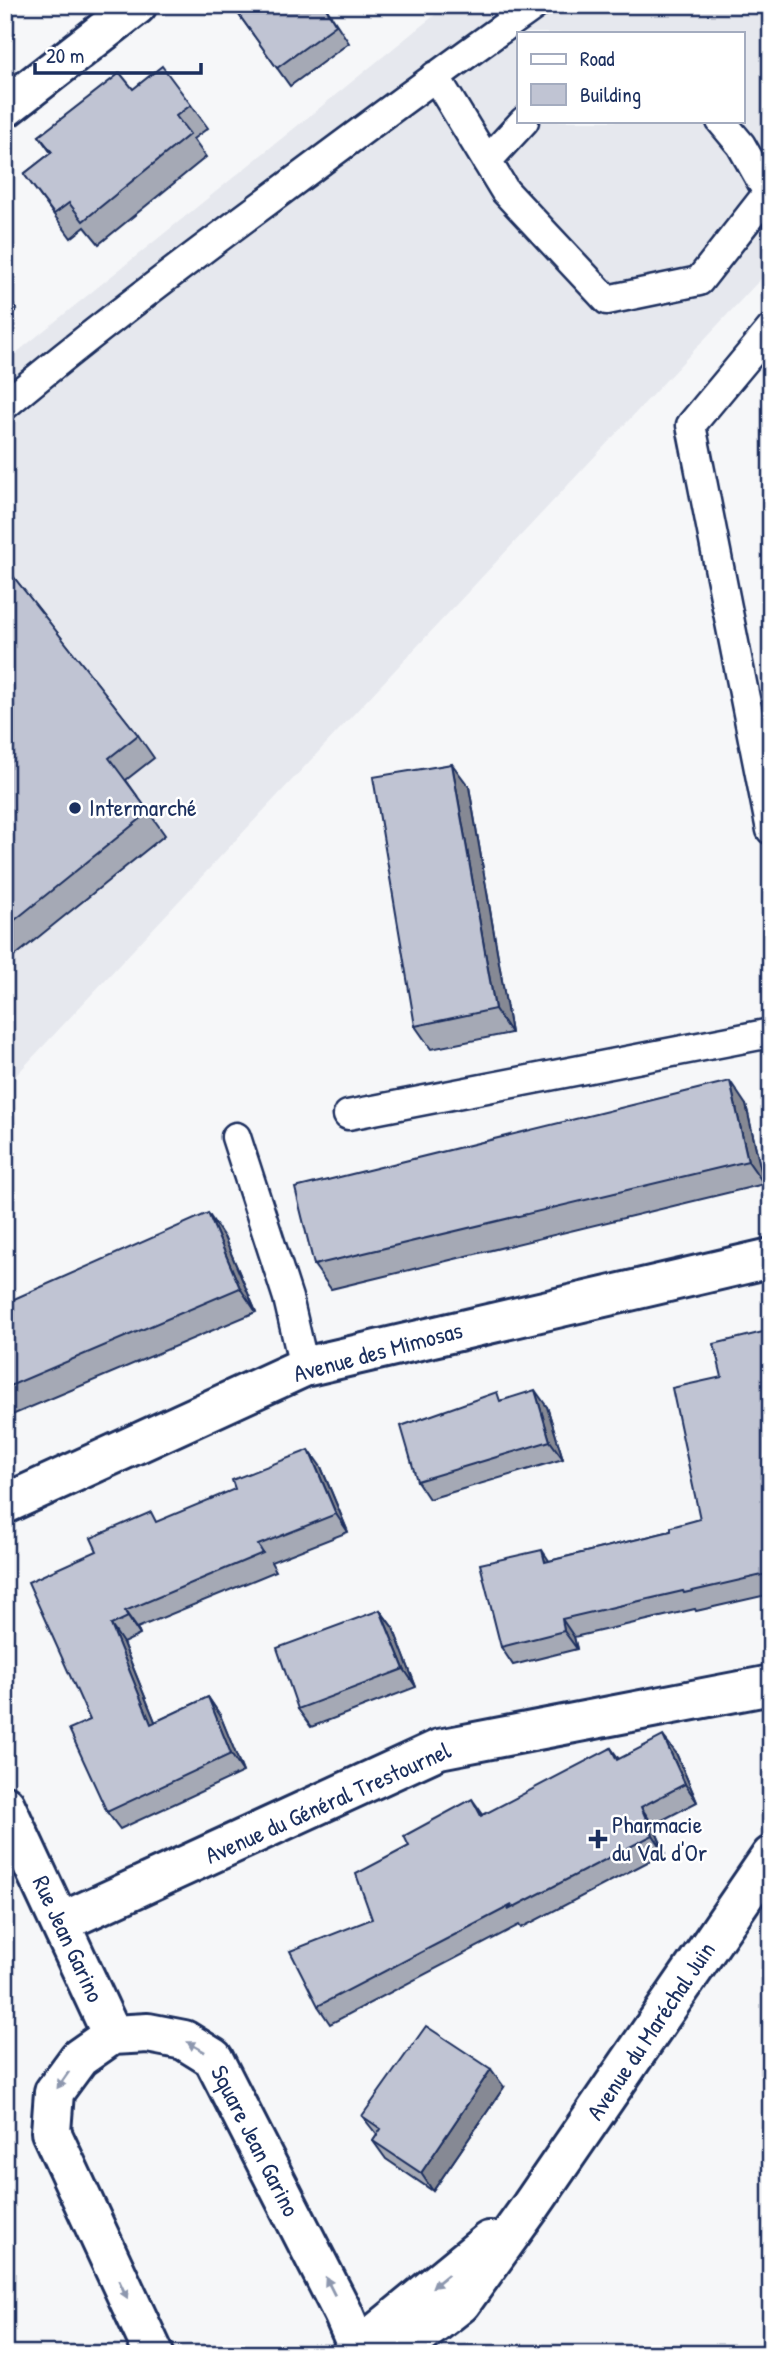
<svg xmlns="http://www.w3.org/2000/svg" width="776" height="2359" font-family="'Patrick Hand',sans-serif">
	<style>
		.built { fill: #e6e8ee; fill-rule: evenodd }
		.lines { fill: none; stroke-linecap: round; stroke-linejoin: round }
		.lane-casing { stroke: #1b2f5e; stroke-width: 33 }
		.street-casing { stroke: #1b2f5e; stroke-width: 44 }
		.secondary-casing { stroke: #1b2f5e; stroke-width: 44 }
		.lane { stroke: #fff; stroke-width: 28 }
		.street { stroke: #fff; stroke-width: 38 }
		.secondary { stroke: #fff; stroke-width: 38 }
		.wall { fill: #a5a9b5; stroke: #1b2f5e; stroke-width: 2 }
		.shaded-wall { fill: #868994; stroke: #1b2f5e; stroke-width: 2 }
		.building { fill: #c0c4d3; stroke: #1b2f5e; stroke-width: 2 }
		.oneway { fill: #8d97ae }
		.poi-dot { fill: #1b2f5e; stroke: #fff; stroke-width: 2.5 }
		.labels { text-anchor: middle; stroke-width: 5; stroke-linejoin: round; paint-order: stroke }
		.poi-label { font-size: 24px; fill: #1b2f5e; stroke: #fff; text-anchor: start }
		.street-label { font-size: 24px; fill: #1b2f5e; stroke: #fff }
	</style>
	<rect width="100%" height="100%" fill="#f6f7f9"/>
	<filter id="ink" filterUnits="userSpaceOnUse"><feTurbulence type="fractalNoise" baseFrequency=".0143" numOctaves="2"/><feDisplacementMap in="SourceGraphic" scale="14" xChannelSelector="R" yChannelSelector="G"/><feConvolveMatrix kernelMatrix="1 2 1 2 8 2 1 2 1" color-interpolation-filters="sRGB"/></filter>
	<g filter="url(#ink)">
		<path class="built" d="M447,5H771V268L5,1087V362ZM519,33H743V121H519Z"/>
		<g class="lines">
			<defs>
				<g id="lane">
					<path d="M435,76L505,191L607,300L699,281L768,193L741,145L721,121"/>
					<path d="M487,161L524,121"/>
					<path d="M771,329L691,425L771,830"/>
					<path d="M5,405C91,333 180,266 269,200C357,134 445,69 535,5"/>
					<path d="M348,1115L771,1033"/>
					<path d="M236,1137L288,1298L304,1367"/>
				</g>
				<g id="street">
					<path d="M5,108L137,5"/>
					<path d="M5,1504L304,1367L771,1258"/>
					<path d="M5,1805L112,2035"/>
					<path d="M62,1922L439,1749L771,1685"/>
					<path d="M154,2354L51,2132L54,2092L79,2058L112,2035L148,2033L184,2040L213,2058L343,2313L358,2348L357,2354"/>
				</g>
				<g id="secondary">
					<path d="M351,2354L489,2241"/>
					<path d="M396,2354L461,2303L531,2206L771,1856"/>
				</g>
			</defs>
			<use href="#lane" class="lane-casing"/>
			<use href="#street" class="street-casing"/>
			<use href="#secondary" class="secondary-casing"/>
			<use href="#lane" class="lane"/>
			<use href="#street" class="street"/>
			<use href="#secondary" class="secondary"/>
		</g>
		<g class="wall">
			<path d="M232,5H324L349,43L290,86Z"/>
			<path d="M5,6L13,17L5,23Z"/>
			<path d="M133,89L191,105L208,128L193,139L206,157L99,244L85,227L71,238L24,174L51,153L39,136Z"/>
			<path d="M5,293L17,310L5,319Z"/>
			<path d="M5,566L138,735L154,758L126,780L165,835L5,964Z"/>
			<path d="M469,787L511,1033L431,1049L415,1026Z"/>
			<path d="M746,1105L764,1184L331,1289L314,1265Z"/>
			<path d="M224,1237L256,1312L5,1418V1303Z"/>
			<path d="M771,1330V1594L696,1611L695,1609L574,1637L577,1649L513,1665L501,1647L549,1561L671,1531L700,1519L722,1377Z"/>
			<path d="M502,1400L547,1407L563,1459L429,1499L417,1481Z"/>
			<path d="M321,1467L348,1532L271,1562L276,1571L137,1628L140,1635L123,1643L155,1722L208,1697L220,1715L243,1772L120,1829L107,1812L90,1720L97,1551Z"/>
			<path d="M380,1610L393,1628L416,1687L311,1727L298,1709Z"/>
			<path d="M611,1748L619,1759L676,1753L697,1802L653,1825L665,1853L521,1928L519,1925L330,2024L318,2006L372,1919Z"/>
			<path d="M504,2087L433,2191L386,2159L373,2141L377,2135L362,2116Z"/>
		</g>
		<g class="shaded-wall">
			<path d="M452,764L469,787L511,1033L495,1009Z"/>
			<path d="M730,1081L746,1105L764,1184L748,1161Z"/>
			<path d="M208,1213L224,1237L256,1312L240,1288Z"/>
			<path d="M535,1390L547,1407L563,1459L550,1441Z"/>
			<path d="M764,1418L771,1428V1452Z"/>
			<path d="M309,1450L321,1467L348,1532L336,1514Z"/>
			<path d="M542,1550L554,1568L545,1562Z"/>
			<path d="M380,1610L393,1628L416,1687L404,1669Z"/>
			<path d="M125,1611L137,1628L140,1635L128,1617Z"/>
			<path d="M562,1619L574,1637L577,1649L564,1631Z"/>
			<path d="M111,1625L123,1643L163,1741L151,1724Z"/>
			<path d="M208,1697L220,1715L243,1772L231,1754Z"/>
			<path d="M663,1736L676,1753L697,1802L685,1784Z"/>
			<path d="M472,1799L484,1816H481Z"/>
			<path d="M641,1807L653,1825L665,1853L653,1835Z"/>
			<path d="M491,2069L504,2087L433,2191L421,2173Z"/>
		</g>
		<g class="building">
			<path d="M232,5H324L336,25L277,68Z"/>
			<path d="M162,66L191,105L176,116L190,134L83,221L69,203L54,214L24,174L52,152L39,136L120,73L133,89Z"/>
			<path d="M5,566L138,735L109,758L149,812L5,928Z"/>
			<path d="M452,764L495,1009L415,1026L373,777Z"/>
			<path d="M730,1081L748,1161L314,1265L295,1188Z"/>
			<path d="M208,1213L240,1288L5,1388V1303Z"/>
			<path d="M771,1330V1416L764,1418L771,1452V1573L684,1593L683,1591L562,1619L564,1631L501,1647L480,1564L542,1550L545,1562L671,1531V1527L700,1519L672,1388L722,1377L714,1344Z"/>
			<path d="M535,1390L550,1441L417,1481L401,1426L497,1392L500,1401Z"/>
			<path d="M309,1450L336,1514L258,1545L263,1553L125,1611L128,1617L111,1625L151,1724L208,1697L231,1754L107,1812L69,1729L90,1720L28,1582L97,1551L91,1538L151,1512L156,1522L235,1489L232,1480Z"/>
			<path d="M380,1610L404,1669L298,1709L277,1648Z"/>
			<path d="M663,1736L685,1784L641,1807L653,1835L508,1910L512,1905L318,2006L290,1951L372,1919L356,1874L409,1846L404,1836L472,1799L481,1816L611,1748L617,1760Z"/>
			<path d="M426,2026L491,2069L421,2173L373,2141L381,2129L362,2116Z"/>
		</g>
		<defs><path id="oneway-solid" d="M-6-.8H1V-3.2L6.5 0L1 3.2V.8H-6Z" transform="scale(1.75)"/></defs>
		<g class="oneway">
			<use href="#oneway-solid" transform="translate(196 2047) rotate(-150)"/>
			<use href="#oneway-solid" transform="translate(63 2080) rotate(125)"/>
			<use href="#oneway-solid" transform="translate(440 2281) rotate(141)"/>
			<use href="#oneway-solid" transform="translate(330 2286) rotate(-117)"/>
			<use href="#oneway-solid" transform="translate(123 2289) rotate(65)"/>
		</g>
	</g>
	<g class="poi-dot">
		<circle cx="75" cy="808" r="7"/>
		<path d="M594.5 1828.5h7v7h7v7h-7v7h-7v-7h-7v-7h7z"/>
	</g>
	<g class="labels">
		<g class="poi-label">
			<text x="89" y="816">Intermarché</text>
			<text x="612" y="1833">Pharmacie<tspan x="612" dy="28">du Val d'Or</tspan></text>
		</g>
		<g class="street-label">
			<text transform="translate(378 1352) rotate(-15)" y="8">Avenue des Mimosas</text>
			<text transform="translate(328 1803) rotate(-24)" y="8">Avenue du Général Trestournel</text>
			<text transform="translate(68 1939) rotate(65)" y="8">Rue Jean Garino</text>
			<text transform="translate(651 2031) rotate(-56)" y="8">Avenue du Maréchal Juin</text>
			<text transform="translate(255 2141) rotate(63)" y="8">Square Jean Garino</text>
		</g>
	</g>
	<rect width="776" height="2359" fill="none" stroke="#fff" stroke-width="28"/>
	<rect x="14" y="14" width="748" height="2331" fill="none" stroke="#1b2f5e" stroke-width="2.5" filter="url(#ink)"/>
	<rect x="517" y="32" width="228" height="91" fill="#ffffff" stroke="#a4acbf" stroke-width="2"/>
	<rect x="531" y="54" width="35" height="10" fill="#ffffff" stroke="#a4acbf" stroke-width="2"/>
	<text x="580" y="66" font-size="21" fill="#1b2f5e">Road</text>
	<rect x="531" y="84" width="35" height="21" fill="#c0c4d3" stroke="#a4acbf" stroke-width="2"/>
	<text x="580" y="102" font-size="21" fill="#1b2f5e">Building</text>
	<path d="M35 63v10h166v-10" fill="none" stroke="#1b2f5e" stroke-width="3.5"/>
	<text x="46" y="63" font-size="21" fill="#1b2f5e" stroke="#ffffff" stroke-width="5" paint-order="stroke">20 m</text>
</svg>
